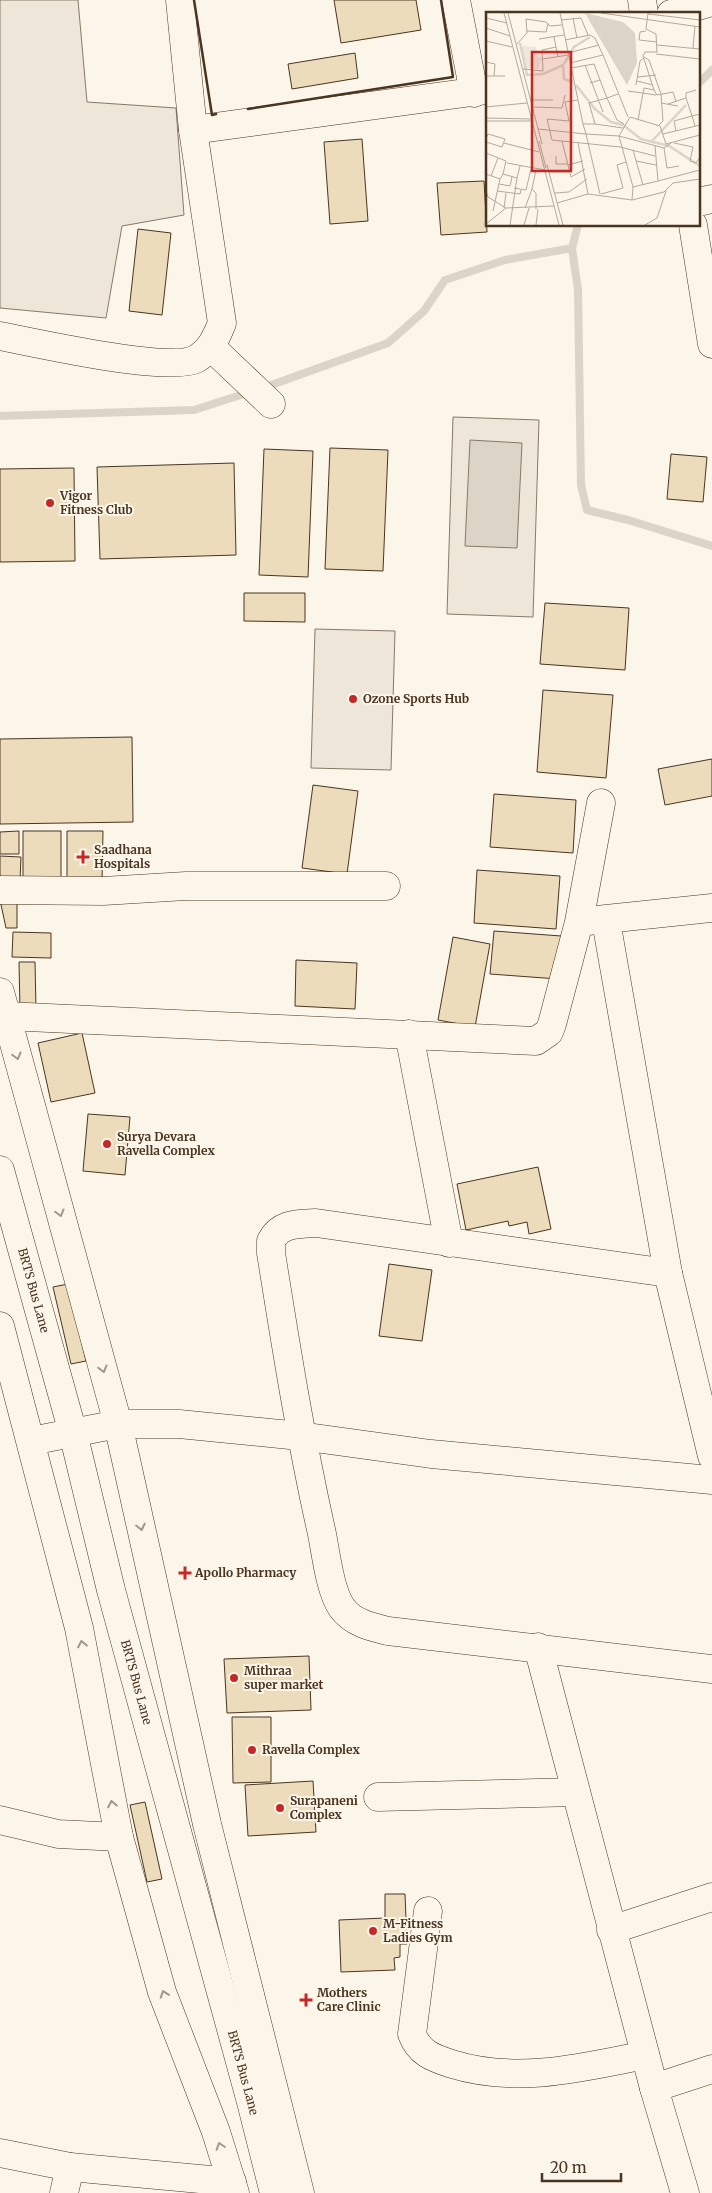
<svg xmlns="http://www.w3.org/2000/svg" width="712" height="2193" font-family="Merriweather,serif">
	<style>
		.green { fill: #ede6d9; stroke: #887966 }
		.water { fill: #dcd4c6; stroke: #887966 }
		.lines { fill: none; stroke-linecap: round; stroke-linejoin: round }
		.stream { stroke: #dcd4c6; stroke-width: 8 }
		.building { fill: #ecdcbc; stroke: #4a3520 }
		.minor-casing { stroke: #4a3520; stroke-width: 29 }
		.major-casing { stroke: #4a3520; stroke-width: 29 }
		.minor { stroke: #fbf6e9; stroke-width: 28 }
		.major { stroke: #fbf6e9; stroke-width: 28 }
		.wall { stroke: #4a3520; stroke-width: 2.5 }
		.oneway { stroke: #a29684 }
		.poi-dot { fill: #c62828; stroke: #fbf6e9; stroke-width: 2 }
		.labels { text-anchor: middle; stroke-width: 4; stroke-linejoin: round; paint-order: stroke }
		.poi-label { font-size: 12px; font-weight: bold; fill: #4a3520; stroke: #fbf6e9; text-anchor: start }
		.street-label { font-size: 12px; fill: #4a3520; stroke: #fbf6e9 }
		.inset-river { fill: none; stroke: #dcd4c6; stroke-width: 2.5 }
		.inset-road { fill: none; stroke: #b4a999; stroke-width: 1 }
		.view { fill: #c62828; fill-opacity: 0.15; stroke: #c62828; stroke-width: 2.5 }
		.inset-edge { fill: none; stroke: #4a3520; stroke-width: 2.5 }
	</style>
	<rect width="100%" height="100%" fill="#fbf6e9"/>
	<g class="green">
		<path d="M0,0H78L87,102L176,108L184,215L122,226L106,318L0,308Z"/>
		<path d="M453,417L539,420L533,617L447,614Z"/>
		<path d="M315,629L395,631L391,770L311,768Z"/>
	</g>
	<path class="water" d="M470,440L522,443L517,548L465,546Z"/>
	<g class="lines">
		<g class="stream">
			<path d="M698,84L712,70"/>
			<path d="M572,248L578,225"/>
			<path d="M263,388L388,343L424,311L445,280L505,260L572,248L578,290L581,485L587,510L628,520L712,546"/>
			<path d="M0,416L194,410L250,392"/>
		</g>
	</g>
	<g class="building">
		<path d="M334,0H416L421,30L341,43Z"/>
		<path d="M355,53L358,78L292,89L288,64Z"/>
		<path d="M362,139L368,221L330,224L324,142Z"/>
		<path d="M484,181L487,232L441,235L437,183Z"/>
		<path d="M138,229L171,233L162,315L129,311Z"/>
		<path d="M330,448L388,450L383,571L325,569Z"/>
		<path d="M264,449L313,451L308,577L259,575Z"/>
		<path d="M671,454L707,457L703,502L667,499Z"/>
		<path d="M234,463L236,555L100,559L97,467Z"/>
		<path d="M74,468L75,561L0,562V469Z"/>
		<path d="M244,593H305V622L244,621Z"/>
		<path d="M545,603L629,608L625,670L540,664Z"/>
		<path d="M543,690L613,695L606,778L537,772Z"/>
		<path d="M132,737L133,822L0,824V739Z"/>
		<path d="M712,759V796L665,805L658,769Z"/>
		<path d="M313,785L358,791L347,874L302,868Z"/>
		<path d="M494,794L576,800L573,853L490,847Z"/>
		<path d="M19,831V854H0V832Z"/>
		<rect x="23" y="831" width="38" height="51"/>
		<path d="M67,831H103L102,881L67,880Z"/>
		<path d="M0,856L21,857L20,881L0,880Z"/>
		<path d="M477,870L560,876L556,929L474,923Z"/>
		<path d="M0,900H17V928H6Z"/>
		<path d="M494,931L561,936L558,979L490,974Z"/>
		<path d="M13,932L51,933V958L12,957Z"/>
		<path d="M453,937L490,944L475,1027L438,1020Z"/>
		<path d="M296,960L357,963L355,1009L295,1006Z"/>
		<path d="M19,962H35L36,1010H20Z"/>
		<path d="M82,1033L95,1093L51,1102L38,1043Z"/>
		<path d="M88,1114L130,1117L125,1175L83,1171Z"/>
		<path d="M538,1167L551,1229L529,1234L527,1222L509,1226L508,1221L466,1230L457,1184Z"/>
		<path d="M389,1264L432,1270L422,1341L379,1336Z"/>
		<path d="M68,1284L86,1361L71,1364L53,1287Z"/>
		<path d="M309,1656L311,1710L227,1713L224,1659Z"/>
		<path d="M232,1717H271V1782L233,1783Z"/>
		<path d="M313,1781L316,1832L248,1836L245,1785Z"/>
		<path d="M145,1802L162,1879L147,1882L130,1805Z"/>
		<path d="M385,1894H405L407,1944H400V1957L394,1958L395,1970L341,1972L339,1920L385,1918Z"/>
	</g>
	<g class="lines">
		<defs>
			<g id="minor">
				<path d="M456,0L474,93"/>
				<path d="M642,0L644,14"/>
				<path d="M671,14L712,2"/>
				<path d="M193,130L487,90"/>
				<path d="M698,202L712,199"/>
				<path d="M693,225L712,344"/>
				<path d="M0,336C35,343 169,373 196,359C210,351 216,338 222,323L193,130L180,0"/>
				<path d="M211,347L271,404"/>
				<path d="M0,890L103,891L186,886H386"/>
				<path d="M587,921L712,908"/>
				<path d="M606,921L668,1273L316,1223C297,1224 280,1223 271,1241V1253C286,1347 301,1441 322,1534C326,1554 330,1591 342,1608C353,1623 371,1627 388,1631L712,1669"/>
				<path d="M6,1016L536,1041L549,1032L552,1024L579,922L601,803"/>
				<path d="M409,1034L449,1243"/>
				<path d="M668,1273L712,1456"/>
				<path d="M31,1441L118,1424H179L300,1436L431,1454L712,1480"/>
				<path d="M538,1647L654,2088L685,2193"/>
				<path d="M378,1797L576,1792"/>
				<path d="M0,1820L58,1834L119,1837"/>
				<path d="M428,1911L412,2034C419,2053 433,2058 452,2064C516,2084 581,2068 645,2055"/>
				<path d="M611,1930L712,1897"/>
				<path d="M654,2088L712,2069"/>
				<path d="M0,2153L70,2167L232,2182"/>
				<path d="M64,2193L70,2167"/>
			</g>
			<g id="major">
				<path d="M0,992L118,1424L207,1824L300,2193"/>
				<path id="s1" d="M0,1170L73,1433L111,1590L251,2102L274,2193"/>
				<path d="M0,1326L79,1628L119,1837L162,1992L216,2132L235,2193"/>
			</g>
		</defs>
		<use href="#minor" class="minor-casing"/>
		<use href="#major" class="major-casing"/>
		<use href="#minor" class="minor"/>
		<use href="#major" class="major"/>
		<g class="wall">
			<path d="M194,0L212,115L216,114"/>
			<path d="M248,109L453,77L441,0"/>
		</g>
	</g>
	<defs><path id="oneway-chevron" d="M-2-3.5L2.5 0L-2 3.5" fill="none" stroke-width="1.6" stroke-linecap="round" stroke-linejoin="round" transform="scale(1.25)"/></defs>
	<g class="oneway">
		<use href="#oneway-chevron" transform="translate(17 1056) rotate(75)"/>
		<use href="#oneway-chevron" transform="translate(60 1213) rotate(75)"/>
		<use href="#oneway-chevron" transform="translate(103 1369) rotate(75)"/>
		<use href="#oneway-chevron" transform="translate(141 1527) rotate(77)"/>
		<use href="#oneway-chevron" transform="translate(82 1644) rotate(-101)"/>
		<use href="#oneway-chevron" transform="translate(112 1804) rotate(-101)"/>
		<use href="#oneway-chevron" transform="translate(164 1994) rotate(-109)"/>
		<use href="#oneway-chevron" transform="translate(220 2146) rotate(-108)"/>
	</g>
	<g class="poi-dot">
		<circle cx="50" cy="503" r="5"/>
		<circle cx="353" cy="699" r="5"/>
		<path d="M80.5 849.5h5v5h5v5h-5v5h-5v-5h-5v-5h5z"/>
		<circle cx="107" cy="1144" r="5"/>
		<path d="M182.5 1565.5h5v5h5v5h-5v5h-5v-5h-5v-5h5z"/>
		<circle cx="234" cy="1678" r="5"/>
		<circle cx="252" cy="1750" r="5"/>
		<circle cx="280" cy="1808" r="5"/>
		<circle cx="373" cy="1931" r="5"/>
		<path d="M303.5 1992.5h5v5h5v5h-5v5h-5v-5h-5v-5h5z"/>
	</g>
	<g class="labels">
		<g class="poi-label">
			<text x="60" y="500">Vigor<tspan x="60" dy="14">Fitness Club</tspan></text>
			<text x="363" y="703">Ozone Sports Hub</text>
			<text x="94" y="854">Saadhana<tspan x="94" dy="14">Hospitals</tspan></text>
			<text x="117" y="1141">Surya Devara<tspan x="117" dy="14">Ravella Complex</tspan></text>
			<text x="195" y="1577">Apollo Pharmacy</text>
			<text x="244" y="1675">Mithraa<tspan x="244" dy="14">super market</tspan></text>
			<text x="262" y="1754">Ravella Complex</text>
			<text x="290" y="1805">Surapaneni<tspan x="290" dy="14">Complex</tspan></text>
			<text x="383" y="1928">M-Fitness<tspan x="383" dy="14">Ladies Gym</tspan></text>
			<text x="317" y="1997">Mothers<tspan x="317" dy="14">Care Clinic</tspan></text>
		</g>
		<g class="street-label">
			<text dy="4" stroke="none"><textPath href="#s1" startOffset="125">BRTS Bus Lane</textPath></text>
			<text dy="4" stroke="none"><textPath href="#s1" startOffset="530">BRTS Bus Lane</textPath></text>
			<text dy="4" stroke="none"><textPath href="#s1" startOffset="935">BRTS Bus Lane</textPath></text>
		</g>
	</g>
	<g transform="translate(486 12)">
		<rect width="214" height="214" fill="#fbf6e9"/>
		<path d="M34,34L50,35L51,45L56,46L52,57L39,56Z" fill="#ede6d9"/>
		<path d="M99,1L137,10L149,21L151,51L141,73Z" fill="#dcd4c6"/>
		<path class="inset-river" d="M34,31L41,63L57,62L77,53L78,67L87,70M78,52L88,35L104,25M90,73L109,97L125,110L137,113L155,127L183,134L214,154M165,130L200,93"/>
		<path class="inset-road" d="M18,1L73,213M22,1L56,132M74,1L92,88M115,1L214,15M162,2L214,8M0,6L21,11M87,6L91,26M75,8L95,6L102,23M0,16L24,24M41,19L60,20L62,11M160,19L154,20L153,28L171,30M68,25L72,45M53,27L78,23M79,28L104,23L109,26L117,43M0,29L26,35M31,32L41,21L40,7L60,10L64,14L76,13M171,33L214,37M207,36L209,14M82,41L113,33M170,42L214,47M158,45L163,48L175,82L177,109L173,113M57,47L82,43M0,50L9,52L8,64M84,51L117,43L142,105M99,53L117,100M85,56L108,52L114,68M37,57L57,59L56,38L70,35M0,64H19M152,65L170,63M151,69L167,73M104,71L114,68L121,86L132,82M150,73L154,49L158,46M168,78L171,83L187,80L190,89M142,79L170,83M0,85V95L41,91M200,86V81L210,78M45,88H67M79,90L83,109L61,107L66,128L134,135L169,144M79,90L92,88L97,112H109L103,91L121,86L131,108L138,112M175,91L192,94M182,92L200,86L206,104L214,102M47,95L76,96L79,83M0,106L45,107M152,108L158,76L168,78L157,44L159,40H171L170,22L160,17L162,1M0,109H45M109,112L137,116M52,117L100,122L97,112M190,119L188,109L206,104L209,114M177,122L214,113M214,123L180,132L174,114L144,105L133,124L147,175L146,188L178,180L187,171L214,167M0,126L2,122L19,127L16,135L0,130M53,129L60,156M76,129L85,165L99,157M18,131L53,140M92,131L102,182M188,131L207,135L204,149L210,151L214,145M178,136L181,156L193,154M147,138L157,173M0,141L20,149L17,162M70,144V152H81M150,149L170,153M21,151L59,158M61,153L77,213M82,153L97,149M50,158L46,177L50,181V197M63,160H84M0,162L14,167L17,162L31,166L34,154M5,164L12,146M172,169L214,158M13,172L24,174L26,165M147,175L172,169L169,134M28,176L40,178L45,157M0,179L2,185L20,196L68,194M11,179L34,182L35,178M69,181L83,180L101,167M114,182L100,122L133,124L178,136L185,131M115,182L137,176L131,153L140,150M71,191L102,182L146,188M18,196L20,181M39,196L46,177M7,199L14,167M0,212L20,196M24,213L31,166M38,213L43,196M50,213L52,197M159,213L171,206L180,179"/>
		<path class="view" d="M46,40H85V159H46Z"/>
		<rect width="214" height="214" class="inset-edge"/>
	</g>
	<path d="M542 2173v8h79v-8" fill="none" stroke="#4a3520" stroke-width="2.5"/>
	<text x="550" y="2173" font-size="15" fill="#4a3520" stroke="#fbf6e9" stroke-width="4" paint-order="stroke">20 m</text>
</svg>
